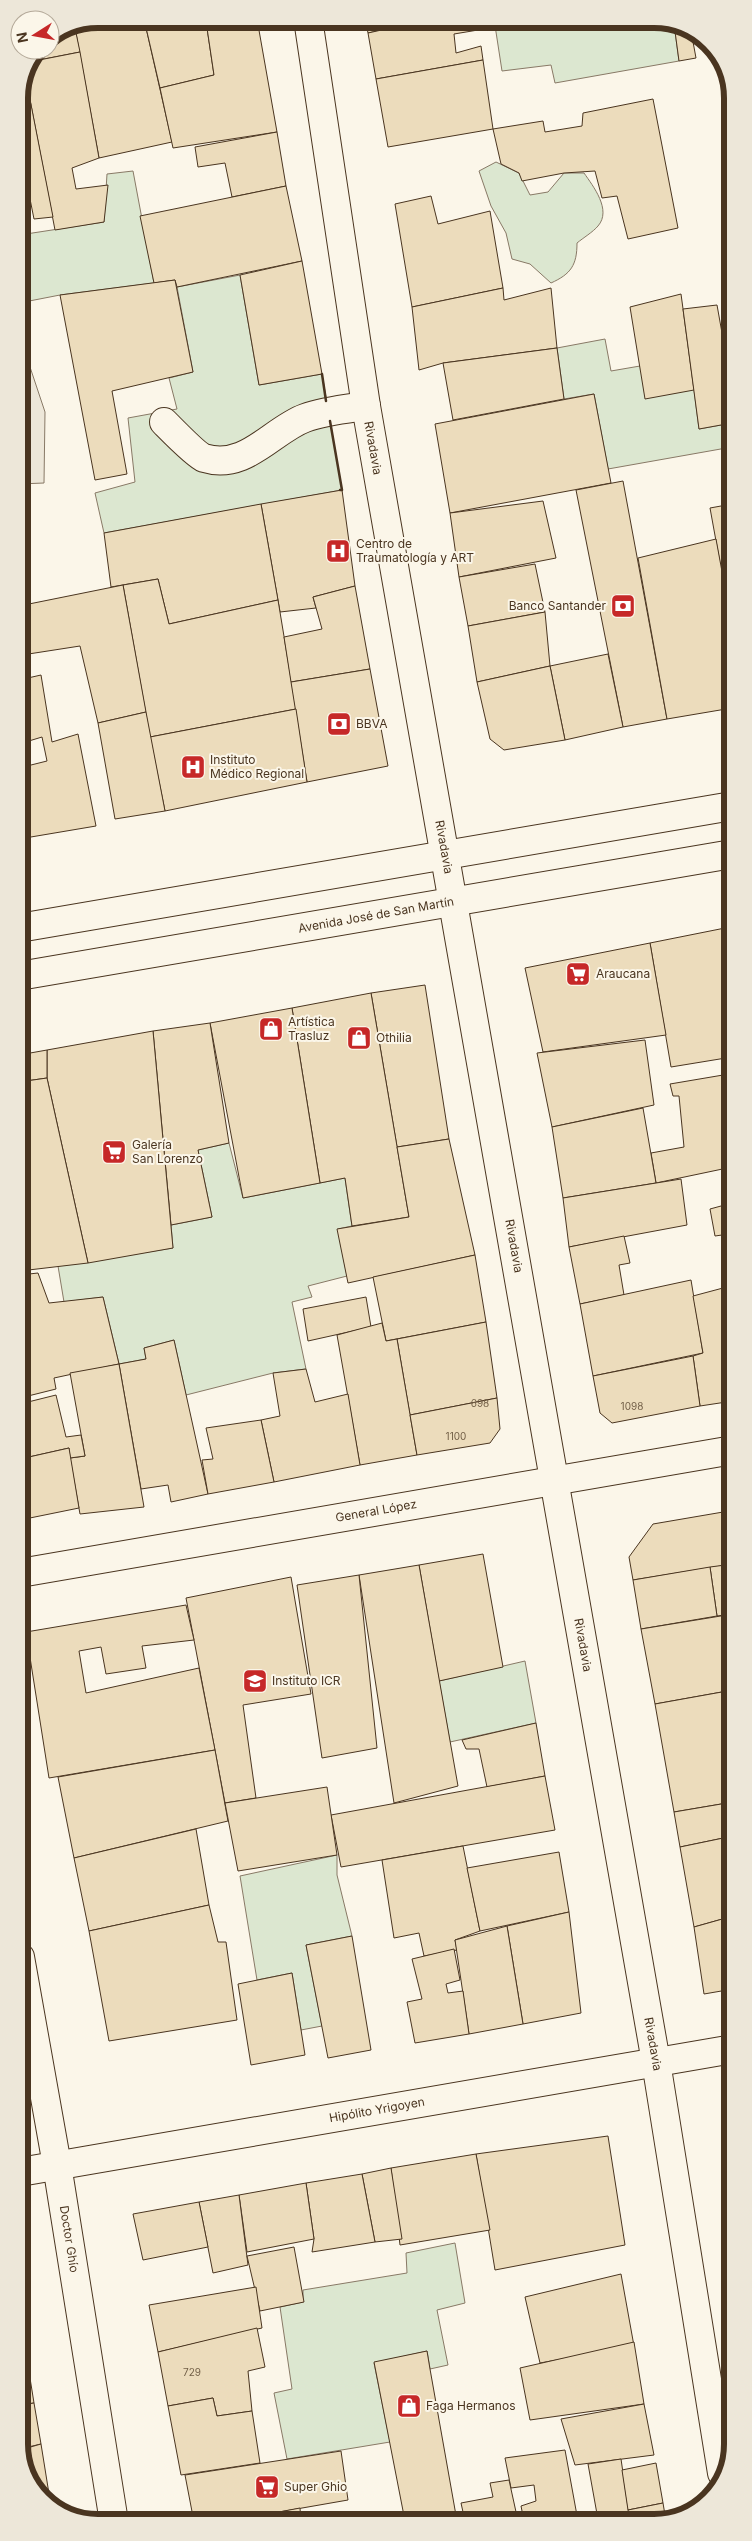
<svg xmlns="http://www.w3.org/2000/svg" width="752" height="2541" font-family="Inter,sans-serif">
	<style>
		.green { fill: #dce7d0; stroke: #887966 }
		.parking { fill: #ede7d9; stroke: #887966 }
		.building { fill: #ecdcbc; stroke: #4a3520 }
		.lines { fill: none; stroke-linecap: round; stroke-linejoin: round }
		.minor-casing { stroke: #4a3520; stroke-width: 30 }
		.major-casing { stroke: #4a3520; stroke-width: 30 }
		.minor { stroke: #fbf6e9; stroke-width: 28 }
		.major { stroke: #fbf6e9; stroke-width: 28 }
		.wall { stroke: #4a3520; stroke-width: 2.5 }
		.labels { text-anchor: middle; stroke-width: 4; stroke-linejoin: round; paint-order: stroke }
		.number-label { font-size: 10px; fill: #725f47 }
		.street-label { font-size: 12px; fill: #4a3520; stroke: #fbf6e9 }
		.poi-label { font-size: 12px; fill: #4a3520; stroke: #fbf6e9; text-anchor: start }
		.rim { fill: none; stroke: #4a3520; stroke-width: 6 }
	</style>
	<rect width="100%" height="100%" fill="#fbf6e9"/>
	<g class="green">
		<path d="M494,19H638L639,23L665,19L674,24L679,61L555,83L551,65L502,71Z"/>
		<path d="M496,162L519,173L530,195L548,192L564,173H584C593,186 612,210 598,226C593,232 583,238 577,243C577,265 571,274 551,283L530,264L512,259L506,233L491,206L479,171Z"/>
		<path d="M133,171L154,283L60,295L19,303V256L29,254L26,234L104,222L107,174Z"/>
		<path d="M240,275L259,385L322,374L342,490L104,533L95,493L135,482L128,418L177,409L169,378L193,372L177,287Z"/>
		<path d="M605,339L611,371L640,366L694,390L699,429L732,423V447L608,469L594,394L564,399L557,348Z"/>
		<path d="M229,1143L243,1198L345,1178L352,1226L338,1229L347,1276L308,1286L312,1297L292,1302L306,1369L273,1373L186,1395L174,1340L144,1348L146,1359L119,1364L103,1297L64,1302L58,1266L173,1248L171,1225L212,1217L198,1150Z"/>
		<path d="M525,1661L536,1723L450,1742L439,1681Z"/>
		<path d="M337,1855V1875L352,1936L306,1945L322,2026L301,2030L292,1973L257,1980L240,1876Z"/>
		<path d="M455,2243L465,2303L437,2310L448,2365L430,2369L427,2351L374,2363L390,2442L287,2459L274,2393L292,2389L280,2307L303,2302V2290L407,2273L406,2253Z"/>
	</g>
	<path class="parking" d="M19,334L45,412L44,483L19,484Z"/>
	<g class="building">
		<path d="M97,19H144L172,142L99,158L75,28Z"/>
		<path d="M144,19H197L199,28H207L214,75L160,88Z"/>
		<path d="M197,19H243L199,28Z"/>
		<path d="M245,19H257L277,132L173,148L160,88L214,75L207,28Z"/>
		<path d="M365,19H431L368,33Z"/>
		<path d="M431,19H483L484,29L454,34L456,53L481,46L483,60L376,79L368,33Z"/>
		<path d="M674,24L691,31L696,58L679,61Z"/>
		<path d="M75,28L80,52L34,61L38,50H50V38Z"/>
		<path d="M80,52L99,158L72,168L76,189L108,185L104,222L55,230L26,79L34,61Z"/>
		<path d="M483,60L493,129L388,147L376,79Z"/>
		<path d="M26,79L53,217L34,219L25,174L19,175V97Z"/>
		<path d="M653,99L678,228L628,239L617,196L602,198L595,171L564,173L522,181L519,173L501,164L493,129L543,121L545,132L582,126L583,113Z"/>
		<path d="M277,132L286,186L232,197L225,163L198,167L195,147Z"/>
		<path d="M286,186L302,261L177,287L175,280L154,283L140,216Z"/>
		<path d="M431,196L438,224L490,211L503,288L412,307L395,204Z"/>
		<path d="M302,261L322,374L259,385L240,275Z"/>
		<path d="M175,280L193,372L112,391L127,474L95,480L60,295Z"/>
		<path d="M503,288L504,300L551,288L557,348L443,363L419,370L412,307Z"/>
		<path d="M681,294L694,390L645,399L630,307Z"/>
		<path d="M717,305L729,372H732V423L699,429L683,309Z"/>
		<path d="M557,348L564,399L453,420L443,363Z"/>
		<path d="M594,394L611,483L450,513L435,424Z"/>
		<path d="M623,481L667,719L623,727L576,490Z"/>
		<path d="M342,490L355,586L313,597L316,608L280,612L261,504Z"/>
		<path d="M543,501L556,558L459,577L450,513Z"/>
		<path d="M261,504L278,600L169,624L158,579L111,587L104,533Z"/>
		<path d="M732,504V560L720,563L710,508Z"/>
		<path d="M24,530L27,571L19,573V531Z"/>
		<path d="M716,539L732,626V708L667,719L638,558Z"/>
		<path d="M535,564L545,612L468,626L459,577Z"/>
		<path d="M158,579L169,624L278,600L296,709L150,737L123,585Z"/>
		<path d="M123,585L146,712L98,723L80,646L22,655L19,640V606Z"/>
		<path d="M355,586L370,669L291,682L284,637L322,629L313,597Z"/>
		<path d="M545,612L550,666L477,682L468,626Z"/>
		<path d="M19,640L25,673L19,674Z"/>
		<path d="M608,654L623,727L565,740L550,666Z"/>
		<path d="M550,666L565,740L504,750L490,739L477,682Z"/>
		<path d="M370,669L388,766L307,782L291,682Z"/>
		<path d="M41,675L52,742L78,734L96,826L19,839V768L47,761L42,737L19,744V680Z"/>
		<path d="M296,709L307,782L165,811L150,737Z"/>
		<path d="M146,712L165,811L115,819L98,723Z"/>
		<path d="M732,918V977L724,920Z"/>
		<path d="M725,928L732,977V1057L671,1067L650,943Z"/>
		<path d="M650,943L666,1035L543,1052L525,968Z"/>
		<path d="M425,985L449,1139L397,1147L371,993Z"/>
		<path d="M371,993L409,1217L352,1226L345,1178L320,1183L292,1008Z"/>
		<path d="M292,1008L320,1183L243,1198L210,1023Z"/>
		<path d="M210,1023L229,1143L198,1150L212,1217L171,1225L153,1031Z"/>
		<path d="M153,1031L173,1248L88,1263L47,1078V1050Z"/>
		<path d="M645,1040L654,1105L552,1127L537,1053Z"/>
		<path d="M47,1050V1078L19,1082V1055Z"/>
		<path d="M729,1074L732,1097V1167L656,1183L651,1153L684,1147L679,1096H673L670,1084Z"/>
		<path d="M47,1078L88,1263L20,1271L19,1165L25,1164L19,1130V1082Z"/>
		<path d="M643,1108L656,1183L563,1198L552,1127Z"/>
		<path d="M19,1130L25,1164L19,1165Z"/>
		<path d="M449,1139L475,1255L348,1283L337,1229L409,1217L397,1147Z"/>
		<path d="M681,1179L687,1225L569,1247L563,1198Z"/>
		<path d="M732,1203V1249L729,1234L715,1236L710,1209Z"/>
		<path d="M624,1236L630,1263L619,1265L624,1295L580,1304L569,1247Z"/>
		<path d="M475,1255L486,1322L386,1341L373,1277Z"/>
		<path d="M38,1273L49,1303L103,1297L119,1364L54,1378L56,1389L20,1398V1275Z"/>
		<path d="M691,1280L703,1353L593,1376L580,1304Z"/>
		<path d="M723,1288L733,1357V1401L700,1406L693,1356L703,1353L693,1296Z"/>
		<path d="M366,1297L371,1327L308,1341L303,1309Z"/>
		<path d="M486,1322L497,1398L410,1415L397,1339Z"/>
		<path d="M382,1323L386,1341L397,1339L417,1455L360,1465L337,1335Z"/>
		<path d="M174,1340L208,1494L171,1502L168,1485L141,1489L119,1364L146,1359L144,1348Z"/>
		<path d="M693,1356L700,1406L612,1423L600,1413L593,1376Z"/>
		<path d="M119,1364L144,1507L80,1514L70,1458L85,1456L70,1373Z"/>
		<path d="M306,1369L315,1402L348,1394L360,1465L274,1482L261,1420L280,1416L273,1373Z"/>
		<path d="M56,1395L66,1437L81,1435L85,1456L70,1458L69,1448L20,1459V1404Z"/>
		<path d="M497,1398L500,1429L490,1443L417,1455L410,1415Z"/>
		<path d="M261,1420L274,1482L208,1494L202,1460L213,1459L206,1428Z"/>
		<path d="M69,1448L79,1508L20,1520V1459Z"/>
		<path d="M729,1511L733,1564L633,1580L629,1557L653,1524Z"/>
		<path d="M483,1554L503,1667L439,1681L419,1565Z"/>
		<path d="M733,1564V1614L717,1616L710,1567Z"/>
		<path d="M419,1565L458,1786L394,1803L359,1575Z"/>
		<path d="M710,1567L717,1616L641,1629L633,1580Z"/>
		<path d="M359,1575L377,1748L322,1758L297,1585Z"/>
		<path d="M291,1577L311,1694L243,1705L256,1798L225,1803L186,1598Z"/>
		<path d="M186,1605L194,1640L142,1646L146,1668L106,1674L101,1647L79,1651L86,1693L199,1668L215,1750L49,1778L26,1632Z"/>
		<path d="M733,1614V1690L655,1704L641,1629Z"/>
		<path d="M733,1690V1802L674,1812L655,1704Z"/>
		<path d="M536,1723L545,1776L487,1787L479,1749H466L462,1740Z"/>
		<path d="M215,1750L228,1821L74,1858L58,1777Z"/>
		<path d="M545,1776L555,1830L341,1867L331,1815Z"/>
		<path d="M327,1787L337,1855L238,1871L225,1803Z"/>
		<path d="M733,1802V1836L680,1847L674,1812Z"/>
		<path d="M196,1829L209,1905L89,1931L74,1858Z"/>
		<path d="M733,1836V1916L694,1927L680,1847Z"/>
		<path d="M463,1846L480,1931L455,1940L457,1950L424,1956L419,1933L394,1938L382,1860Z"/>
		<path d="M559,1852L569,1912L480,1931L467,1868Z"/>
		<path d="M209,1905L218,1942H226L237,2020L109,2041L89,1931Z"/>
		<path d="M569,1912L581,2013L523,2024L507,1926Z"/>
		<path d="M733,1916V1989L704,1994L694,1927Z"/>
		<path d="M507,1926L523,2024L469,2034L455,1940Z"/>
		<path d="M352,1936L371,2050L328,2058L306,1945Z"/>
		<path d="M454,1949L460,1980L446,1984L448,1993L463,1991L469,2034L415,2043L407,2002L422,1999L412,1959Z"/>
		<path d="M292,1973L305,2055L251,2065L238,1984Z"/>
		<path d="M733,2093V2146L722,2095Z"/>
		<path d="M608,2136L625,2245L495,2270L476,2154Z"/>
		<path d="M476,2154L490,2230L400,2245L391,2168Z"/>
		<path d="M391,2168L402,2239L375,2242L362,2174Z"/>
		<path d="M362,2174L375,2242L312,2252L314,2239L306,2183Z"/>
		<path d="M306,2183L314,2239L247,2252L239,2195Z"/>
		<path d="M239,2195L248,2265L213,2273L199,2202Z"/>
		<path d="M199,2202L208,2247L143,2260L133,2214Z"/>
		<path d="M294,2247L304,2302L260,2311L247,2256Z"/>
		<path d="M621,2274L634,2346L540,2363L525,2297Z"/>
		<path d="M256,2287L262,2328L158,2352L149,2305Z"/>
		<path d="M21,2322L34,2403L20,2405V2322Z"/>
		<path d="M257,2328L265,2367L248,2371L252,2411L217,2416L213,2398L168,2406L158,2352Z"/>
		<path d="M634,2342L644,2404L530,2420L520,2368Z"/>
		<path d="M427,2351L430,2369L457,2521H405L374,2362Z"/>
		<path d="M213,2398L217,2416L252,2411L260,2463L181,2475L168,2406Z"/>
		<path d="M34,2403L41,2444L20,2449V2405Z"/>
		<path d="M644,2404L654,2455L575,2465L561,2419Z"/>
		<path d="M41,2444L50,2500L45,2501L20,2459V2450Z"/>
		<path d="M565,2450L578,2521H524L521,2506L536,2501L534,2485L511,2488L505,2458Z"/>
		<path d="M341,2451L348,2500L222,2522H194L185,2475Z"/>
		<path d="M621,2459L630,2521H578L577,2518L597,2514L588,2464Z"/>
		<path d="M656,2463L663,2503L628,2510L622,2470Z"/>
		<path d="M509,2480L518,2521H465L461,2503L493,2497L490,2483Z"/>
		<path d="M663,2503L666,2521H630L628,2510Z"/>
		<path d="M300,2508L301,2522H226Z"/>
	</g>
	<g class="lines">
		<defs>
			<g id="minor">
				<path d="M308,19L366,406L656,2062L722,2473"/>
				<path d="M164,422C171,429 196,455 204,458C246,471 272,430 305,418C324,411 345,409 366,406"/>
				<path d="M20,1573L733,1450"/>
				<path d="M20,1957L57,2165L114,2522"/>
				<path d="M20,2172L733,2049"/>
			</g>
			<g id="major">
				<path d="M19,928L732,806"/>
				<path d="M19,976L732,854"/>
			</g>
		</defs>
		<use href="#minor" class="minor-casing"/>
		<use href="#major" class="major-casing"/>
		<use href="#minor" class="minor"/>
		<use href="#major" class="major"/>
		<g class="wall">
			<path d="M322,374L326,401"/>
			<path d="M330,421L342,490H340"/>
		</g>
	</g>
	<defs>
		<symbol id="hospital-square" viewBox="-11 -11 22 22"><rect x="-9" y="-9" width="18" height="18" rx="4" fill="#c62828" stroke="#fbf6e9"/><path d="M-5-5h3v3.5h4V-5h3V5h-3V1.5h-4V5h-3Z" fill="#fff"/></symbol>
		<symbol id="bank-square" viewBox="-11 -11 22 22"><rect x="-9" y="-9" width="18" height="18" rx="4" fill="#c62828" stroke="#fbf6e9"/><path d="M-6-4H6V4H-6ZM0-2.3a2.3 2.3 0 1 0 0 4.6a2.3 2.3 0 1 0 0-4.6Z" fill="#fff"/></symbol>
		<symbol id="supermarket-square" viewBox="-11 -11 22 22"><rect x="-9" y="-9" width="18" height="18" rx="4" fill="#c62828" stroke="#fbf6e9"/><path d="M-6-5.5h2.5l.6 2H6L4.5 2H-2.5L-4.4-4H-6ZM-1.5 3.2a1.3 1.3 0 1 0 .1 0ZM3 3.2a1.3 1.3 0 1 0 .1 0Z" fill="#fff"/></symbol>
		<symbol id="shop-square" viewBox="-11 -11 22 22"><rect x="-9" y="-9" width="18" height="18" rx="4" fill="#c62828" stroke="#fbf6e9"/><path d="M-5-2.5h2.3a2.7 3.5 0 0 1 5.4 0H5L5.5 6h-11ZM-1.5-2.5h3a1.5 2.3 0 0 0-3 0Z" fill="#fff"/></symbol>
		<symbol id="school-square" viewBox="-11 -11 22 22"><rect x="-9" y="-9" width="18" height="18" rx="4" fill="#c62828" stroke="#fbf6e9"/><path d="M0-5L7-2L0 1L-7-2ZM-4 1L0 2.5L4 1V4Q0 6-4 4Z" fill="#fff"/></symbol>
	</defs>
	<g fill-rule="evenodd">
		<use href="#hospital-square" x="324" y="537" width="28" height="28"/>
		<use href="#bank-square" x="609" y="592" width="28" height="28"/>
		<use href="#bank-square" x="325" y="710" width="28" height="28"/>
		<use href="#hospital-square" x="179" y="753" width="28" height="28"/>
		<use href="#supermarket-square" x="564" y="960" width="28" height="28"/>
		<use href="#shop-square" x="257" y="1015" width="28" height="28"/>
		<use href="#shop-square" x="345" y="1024" width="28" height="28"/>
		<use href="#supermarket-square" x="100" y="1138" width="28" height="28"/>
		<use href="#school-square" x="241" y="1667" width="28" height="28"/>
		<use href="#shop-square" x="395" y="2392" width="28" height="28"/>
		<use href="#supermarket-square" x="253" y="2473" width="28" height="28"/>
	</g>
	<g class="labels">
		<g class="number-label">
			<text x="480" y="1407">698</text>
			<text x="632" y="1410">1098</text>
			<text x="456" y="1440">1100</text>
			<text x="192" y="2376">729</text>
		</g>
		<g class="street-label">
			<text transform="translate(373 448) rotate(80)" y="4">Rivadavia</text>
			<text transform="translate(444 847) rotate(80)" y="4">Rivadavia</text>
			<text transform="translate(376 915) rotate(-10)" y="4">Avenida José de San Martín</text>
			<text transform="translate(514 1246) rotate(80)" y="4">Rivadavia</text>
			<text transform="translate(376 1511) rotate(-10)" y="4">General López</text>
			<text transform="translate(583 1645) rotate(80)" y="4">Rivadavia</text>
			<text transform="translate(653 2044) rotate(80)" y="4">Rivadavia</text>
			<text transform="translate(377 2110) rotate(-10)" y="4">Hipólito Yrigoyen</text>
			<text transform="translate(69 2239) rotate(81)" y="4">Doctor Ghío</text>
		</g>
		<g class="poi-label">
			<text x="356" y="548">Centro de<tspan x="356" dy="14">Traumatología y ART</tspan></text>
			<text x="606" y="610" text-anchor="end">Banco Santander</text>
			<text x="356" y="728">BBVA</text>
			<text x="210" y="764">Instituto<tspan x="210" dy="14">Médico Regional</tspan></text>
			<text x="596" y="978">Araucana</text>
			<text x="288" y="1026">Artística<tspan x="288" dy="14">Trasluz</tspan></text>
			<text x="376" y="1042">Othilia</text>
			<text x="132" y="1149">Galería<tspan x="132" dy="14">San Lorenzo</tspan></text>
			<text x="272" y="1685">Instituto ICR</text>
			<text x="426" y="2410">Faga Hermanos</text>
			<text x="284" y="2491">Super Ghio</text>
		</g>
	</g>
	<path d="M0 0H752V2541H0ZM98 28H654A70 70 0 0 1 724 98V2444A70 70 0 0 1 654 2514H98A70 70 0 0 1 28 2444V98A70 70 0 0 1 98 28Z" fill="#ede7d9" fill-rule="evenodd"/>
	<path class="rim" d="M98 28H654A70 70 0 0 1 724 98V2444A70 70 0 0 1 654 2514H98A70 70 0 0 1 28 2444V98A70 70 0 0 1 98 28Z"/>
	<g transform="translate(35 35) rotate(259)"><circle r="24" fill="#fbf6e9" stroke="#b4a999"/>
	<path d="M0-4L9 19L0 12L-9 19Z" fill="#c62828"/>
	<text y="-8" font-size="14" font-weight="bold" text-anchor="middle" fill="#4a3520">N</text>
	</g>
</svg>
